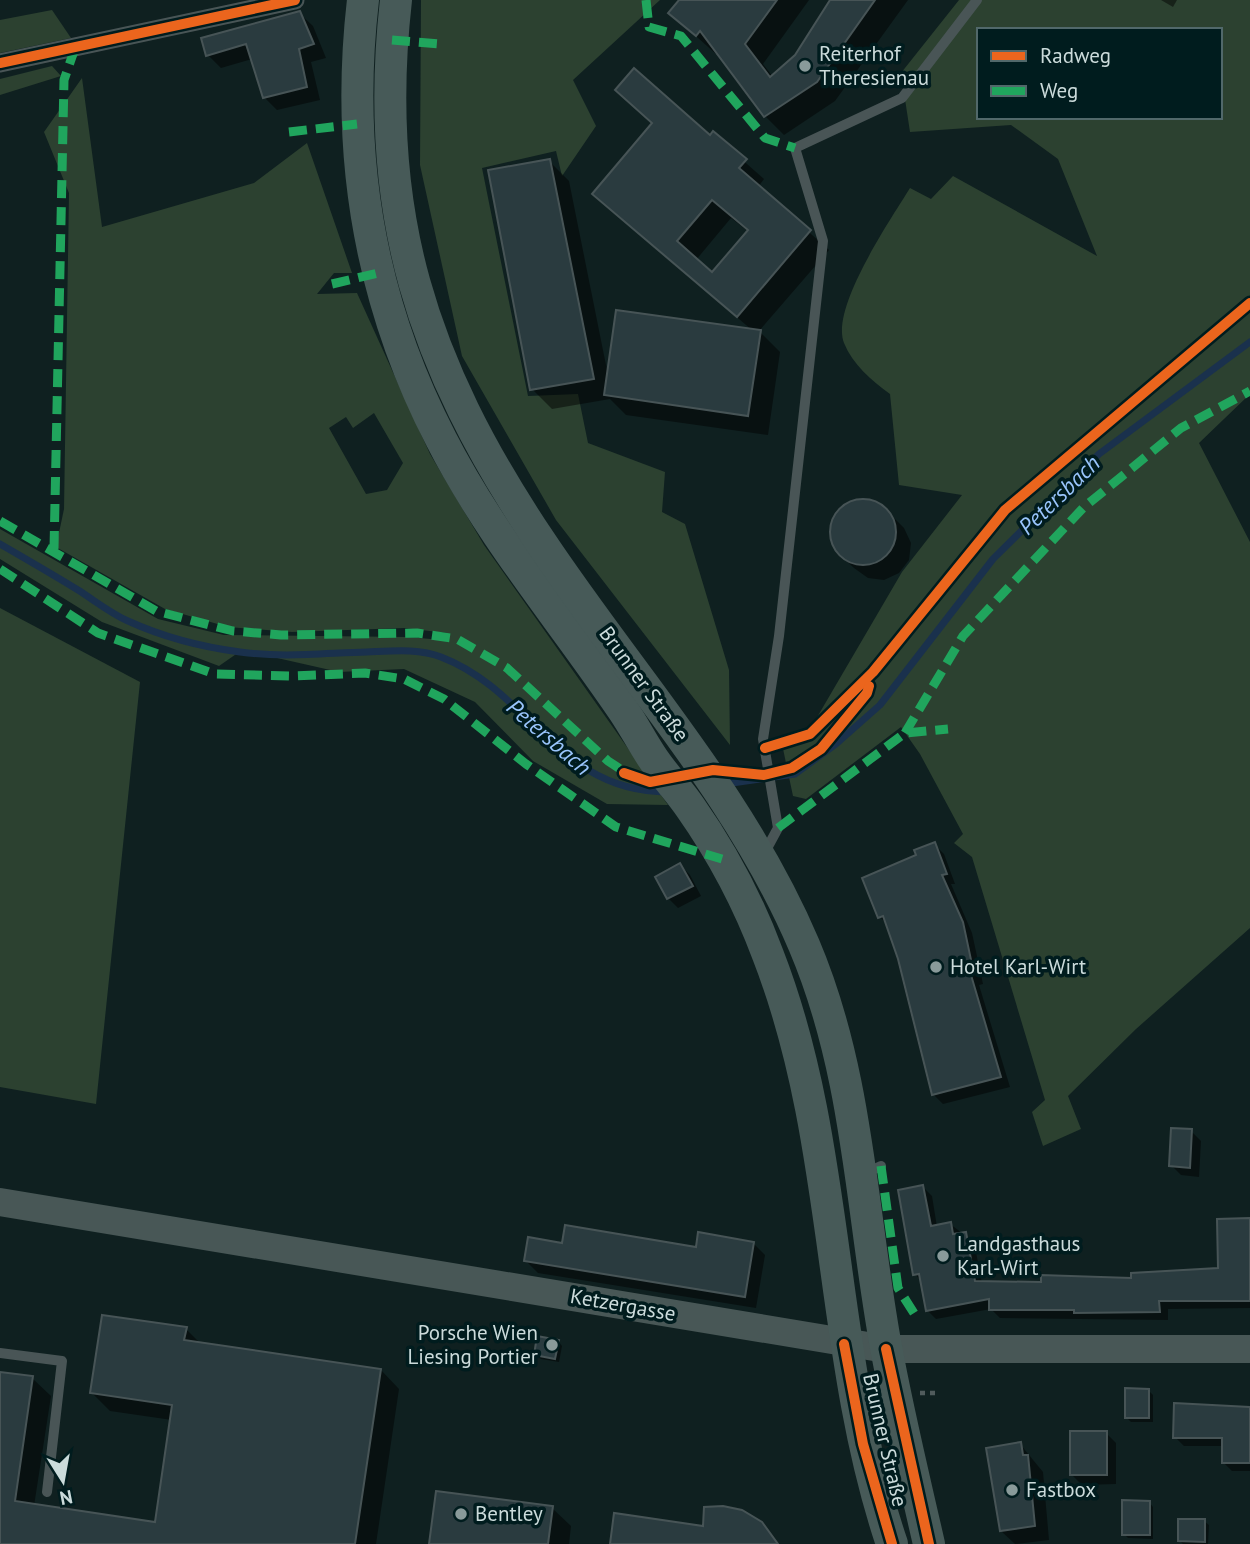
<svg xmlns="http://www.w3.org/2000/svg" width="1250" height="1544" font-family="'PT Sans',sans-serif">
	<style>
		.green { fill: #2c4130; fill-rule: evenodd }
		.shadow { fill: #0007; fill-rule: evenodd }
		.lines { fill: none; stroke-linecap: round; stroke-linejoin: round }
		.stream { stroke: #1a314d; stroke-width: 7 }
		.building { fill: #2a3b3f; stroke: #475456; stroke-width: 2; fill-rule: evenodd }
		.path { stroke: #505b5c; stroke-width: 4.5; stroke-dasharray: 5 5; stroke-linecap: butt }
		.service { stroke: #495556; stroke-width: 10 }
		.minor { stroke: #495556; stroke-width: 19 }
		.secondary { stroke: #485756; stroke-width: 28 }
		.primary { stroke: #475a58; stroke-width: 32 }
		.quiet { stroke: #20a55d; stroke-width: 9; stroke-dasharray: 18 9; stroke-linecap: butt }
		.cycleway-casing { stroke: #001c1e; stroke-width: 15 }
		.cycleway { stroke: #eb651d; stroke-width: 10 }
		.poi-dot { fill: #899a9a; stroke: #001c1e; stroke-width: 2.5 }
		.labels { text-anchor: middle; stroke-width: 7; stroke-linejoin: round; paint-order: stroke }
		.poi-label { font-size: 21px; fill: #cbdbdb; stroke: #001c1e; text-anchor: start }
		.street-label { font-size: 21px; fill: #cbdbdb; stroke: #001c1e }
		.water-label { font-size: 23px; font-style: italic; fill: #99c5fc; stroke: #001c1e }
	</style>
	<rect width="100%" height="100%" fill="#0f2020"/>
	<g class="green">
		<path d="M421,0H660L573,80L596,126L562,176L556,151L482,168L528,396L578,394L588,443L665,472L662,512L685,524L729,670L730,745L556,520L462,356L420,165Z"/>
		<path d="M959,0H1250V394L1199,443L1250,542V928L1136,1029L1068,1096L1081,1129L1043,1146L1032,1112L1045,1100L972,857L954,843L963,834L920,754L901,727L806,799L793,796L782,744L809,731L902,572L962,495L899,485L890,394C871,380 853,365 844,343C830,308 891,219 910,188L931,199L953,176L1097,256L1058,159L1011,125L910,132L901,73ZM979,30H1220V117H979Z"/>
		<path d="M52,10L71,38L0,53V20Z"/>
		<path d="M52,66L61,76L0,95V79Z"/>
		<path d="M82,78L102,227L254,183L307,143L352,273H334L317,294L357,293L430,454L484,545L668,805L607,804L533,761L475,702L404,669L339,672L242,650L219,666L102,622L0,559V529L158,619L224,635L408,637L442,640L447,633L404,628L292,632L228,627L165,609L56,547L64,509L69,193L44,132ZM374,413L403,463L387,490L366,494L329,428L346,417L353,428Z"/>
		<path d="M0,608L140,682L96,1104L0,1087Z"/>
	</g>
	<g class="shadow">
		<path d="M681,0H809L763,64L773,77L796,57L833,0H908L835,101L784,135L765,116L718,52L716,54L670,13Z"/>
		<path d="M1161,0H1177L1173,7Z"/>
		<path d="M299,13L313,26L326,58L311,62L320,100L277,110L264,97L252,59L221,68L208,55Z"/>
		<path d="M617,90L710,138L713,134L764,179L758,187L829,250L759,331L780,352L768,435L626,415L610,399L552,409L532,389L549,161L569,181L608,375L753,331L594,194L653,124ZM731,218L749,232L712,274L696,260Z"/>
		<path d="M858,501L874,503L888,512L904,528L911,543L909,560L899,573L884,580L868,578L854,568L838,553L832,538L833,521L843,508Z"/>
		<path d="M934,844L944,854L955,884H951L972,933L983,984L979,985L1010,1087L943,1104L933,1094L900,959L888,925L880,917L918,855Z"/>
		<path d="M680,865L690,875L701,896L678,908L668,898Z"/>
		<path d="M1191,1131L1201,1141L1199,1177L1181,1175L1171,1165Z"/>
		<path d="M923,1187L932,1196L937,1227L950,1224L974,1242L982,1283L1132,1279L1220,1270L1250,1221V1308L1168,1309V1320L1000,1318L991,1309L936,1319L927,1310L922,1282L915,1274Z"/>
		<path d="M753,1243L765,1255L756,1308L538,1273L526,1261Z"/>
		<path d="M186,1329L201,1344L381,1370L399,1389L376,1544H0V1373L32,1378L51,1396L34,1506L157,1524L172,1420L110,1411L92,1393Z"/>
		<path d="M558,1341L562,1346L559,1362L541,1359L536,1355Z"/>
		<path d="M1148,1390L1153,1395V1422H1131L1126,1417Z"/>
		<path d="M1176,1404L1250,1409V1471H1232L1223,1462V1446H1184L1175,1437Z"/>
		<path d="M1106,1433L1116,1443V1484L1082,1485L1072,1475Z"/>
		<path d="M1020,1444L1043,1472L1049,1540L1015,1544L1001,1531Z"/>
		<path d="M1149,1502L1153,1507V1539L1128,1538L1124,1534Z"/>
		<path d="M552,1508L571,1526L569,1544H430Z"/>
		<path d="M1204,1521L1209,1525L1208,1544H1183L1180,1541Z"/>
	</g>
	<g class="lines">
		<g class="stream">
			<path d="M0,544C26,559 52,574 78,590C94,600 110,613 128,621C163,637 202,647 240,652C282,658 326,653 367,652C391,651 419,648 441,657C532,692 557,792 668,792"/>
			<path d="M725,784L795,774L836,744L880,705L993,559L1099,454L1250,342"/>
		</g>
	</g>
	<g class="building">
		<path d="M679,0H777L745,44L770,77L795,55L830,0H875L817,82L764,117L700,31L696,36L668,13Z"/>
		<path d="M300,11L314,44L299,49L307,87L263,98L246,44L206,56L201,38Z"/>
		<path d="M634,68L710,135L713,131L747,159L739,168L811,230L737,317L592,194L652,123L615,90ZM712,200L748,230L712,272L677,241Z"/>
		<path d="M550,159L594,379L530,390L488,170Z"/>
		<path d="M616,310L761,330L748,416L604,395Z"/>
		<circle cx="863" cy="532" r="33"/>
		<path d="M935,842L947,874L942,875L963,922L974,974L971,975L1001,1077L932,1095L898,959L883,916L878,918L862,878L916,855L914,850Z"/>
		<path d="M680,863L693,886L667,899L655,877Z"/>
		<path d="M1171,1128L1192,1129L1190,1168L1169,1166Z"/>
		<path d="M923,1185L931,1226L951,1222L953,1234L966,1232L975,1281L1041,1282V1275L1131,1278V1273L1218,1268L1217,1219L1250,1218V1301H1159L1160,1312L1074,1313V1310H989V1299L926,1311L919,1274L913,1275L898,1190Z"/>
		<path d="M565,1225L696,1247L698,1232L754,1242L745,1297L524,1261L528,1237L562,1243Z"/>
		<path d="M102,1315L187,1327L184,1340L381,1369L355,1544H0V1372L33,1376L15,1501L155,1522L172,1405L90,1393Z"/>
		<path d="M537,1336L559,1340L555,1359L534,1355Z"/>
		<path d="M1125,1388L1149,1389V1418H1125Z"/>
		<path d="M1174,1403L1250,1407V1463H1222V1438H1173Z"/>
		<rect x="1070" y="1431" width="37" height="44"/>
		<path d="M1021,1442L1023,1455H1028L1035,1526L1000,1531L986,1448Z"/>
		<path d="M436,1491L553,1506L548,1544H429Z"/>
		<path d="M1122,1500L1150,1501V1535H1122Z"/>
		<path d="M723,1506L742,1510L762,1522L778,1544H610L614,1513L703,1526L704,1507Z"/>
		<path d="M1178,1519H1205V1542L1178,1541Z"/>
	</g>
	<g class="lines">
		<path class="path" d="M920,1393H936"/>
		<g class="service">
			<path d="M765,852L778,828L763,739L779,636L823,241L795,148L902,98L977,0"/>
			<path d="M864,1174L881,1166"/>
			<path d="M0,1353L62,1361L47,1492"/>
		</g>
		<path class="minor" d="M0,63L295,0"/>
		<path class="secondary" d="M0,1202L886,1349H1250"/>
		<g class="primary">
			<path d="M363,0C345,155 369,300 441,439C491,537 562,620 623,710C634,726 643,744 654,760C665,776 679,791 690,807C721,851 749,904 768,955C842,1145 827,1352 892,1544"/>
			<path d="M396,0C372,211 422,364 538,538C628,674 740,794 804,945C859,1074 861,1211 886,1347C898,1413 914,1478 929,1544"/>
		</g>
		<g class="quiet">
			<path d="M646,0L649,27L681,36L765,138L795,148"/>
			<path d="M392,40L441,44"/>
			<path d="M289,132L357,124"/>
			<path d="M332,284L378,273"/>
			<path d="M0,521L156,611L233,631L281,635L417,633L457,639L507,668L608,761L628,774"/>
			<path d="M54,549L64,80L75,48"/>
			<path d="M0,569L98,633L215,674L292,676L365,673L404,679L444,699L526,764L616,827L722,859"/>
			<path d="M905,733L963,636L1083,508L1181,428L1250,391"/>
			<path d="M778,828L905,733L948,729"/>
			<path d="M881,1166L898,1288L917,1318"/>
		</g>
		<defs>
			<g id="cycleway">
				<path d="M0,63L295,0"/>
				<path d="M765,748L810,734L873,672L1005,510L1250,303"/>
				<path d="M624,773L650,782L713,770L764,775L792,768L821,749L867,693L869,686"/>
				<path d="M844,1344L863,1444L892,1544"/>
				<path d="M886,1349L929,1544"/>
			</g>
		</defs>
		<use href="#cycleway" class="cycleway-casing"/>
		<use href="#cycleway" class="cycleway"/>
	</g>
	<g class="poi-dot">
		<circle cx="805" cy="66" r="7"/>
		<circle cx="936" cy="967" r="7"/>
		<circle cx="943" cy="1256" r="7"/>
		<circle cx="552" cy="1345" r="7"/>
		<circle cx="1012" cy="1490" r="7"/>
		<circle cx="461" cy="1514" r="7"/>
	</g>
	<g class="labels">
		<g class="poi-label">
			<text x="819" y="61">Reiterhof<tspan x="819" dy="24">Theresienau</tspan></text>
			<text x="950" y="974">Hotel Karl-Wirt</text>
			<text x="957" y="1251">Landgasthaus<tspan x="957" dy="24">Karl-Wirt</tspan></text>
			<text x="538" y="1340" text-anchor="end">Porsche Wien<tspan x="538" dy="24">Liesing Portier</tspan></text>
			<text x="1026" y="1497">Fastbox</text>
			<text x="475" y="1521">Bentley</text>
		</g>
		<g class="street-label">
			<text transform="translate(644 684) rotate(54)" y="7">Brunner Straße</text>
			<text transform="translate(623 1305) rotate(10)" y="7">Ketzergasse</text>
			<text transform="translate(885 1440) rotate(77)" y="7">Brunner Straße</text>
		</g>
		<g class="water-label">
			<text transform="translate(1059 495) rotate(-44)" y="8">Petersbach</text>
			<text transform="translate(549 737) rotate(41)" y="8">Petersbach</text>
		</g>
	</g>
	<rect x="977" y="28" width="245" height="91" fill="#001c1e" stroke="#51686a" stroke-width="2"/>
	<rect x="991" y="51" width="35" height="10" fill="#eb651d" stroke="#51686a" stroke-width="2"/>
	<text x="1040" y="63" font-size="21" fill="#cbdbdb">Radweg</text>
	<rect x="991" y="86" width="35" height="10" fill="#20a55d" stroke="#51686a" stroke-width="2"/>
	<text x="1040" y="98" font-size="21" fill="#cbdbdb">Weg</text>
	<g transform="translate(63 1481) rotate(169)" stroke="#001c1e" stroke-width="5" paint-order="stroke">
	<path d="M0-5L12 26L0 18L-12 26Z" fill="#cbdbdb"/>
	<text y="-10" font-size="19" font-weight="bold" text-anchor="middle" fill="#cbdbdb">N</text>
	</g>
</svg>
